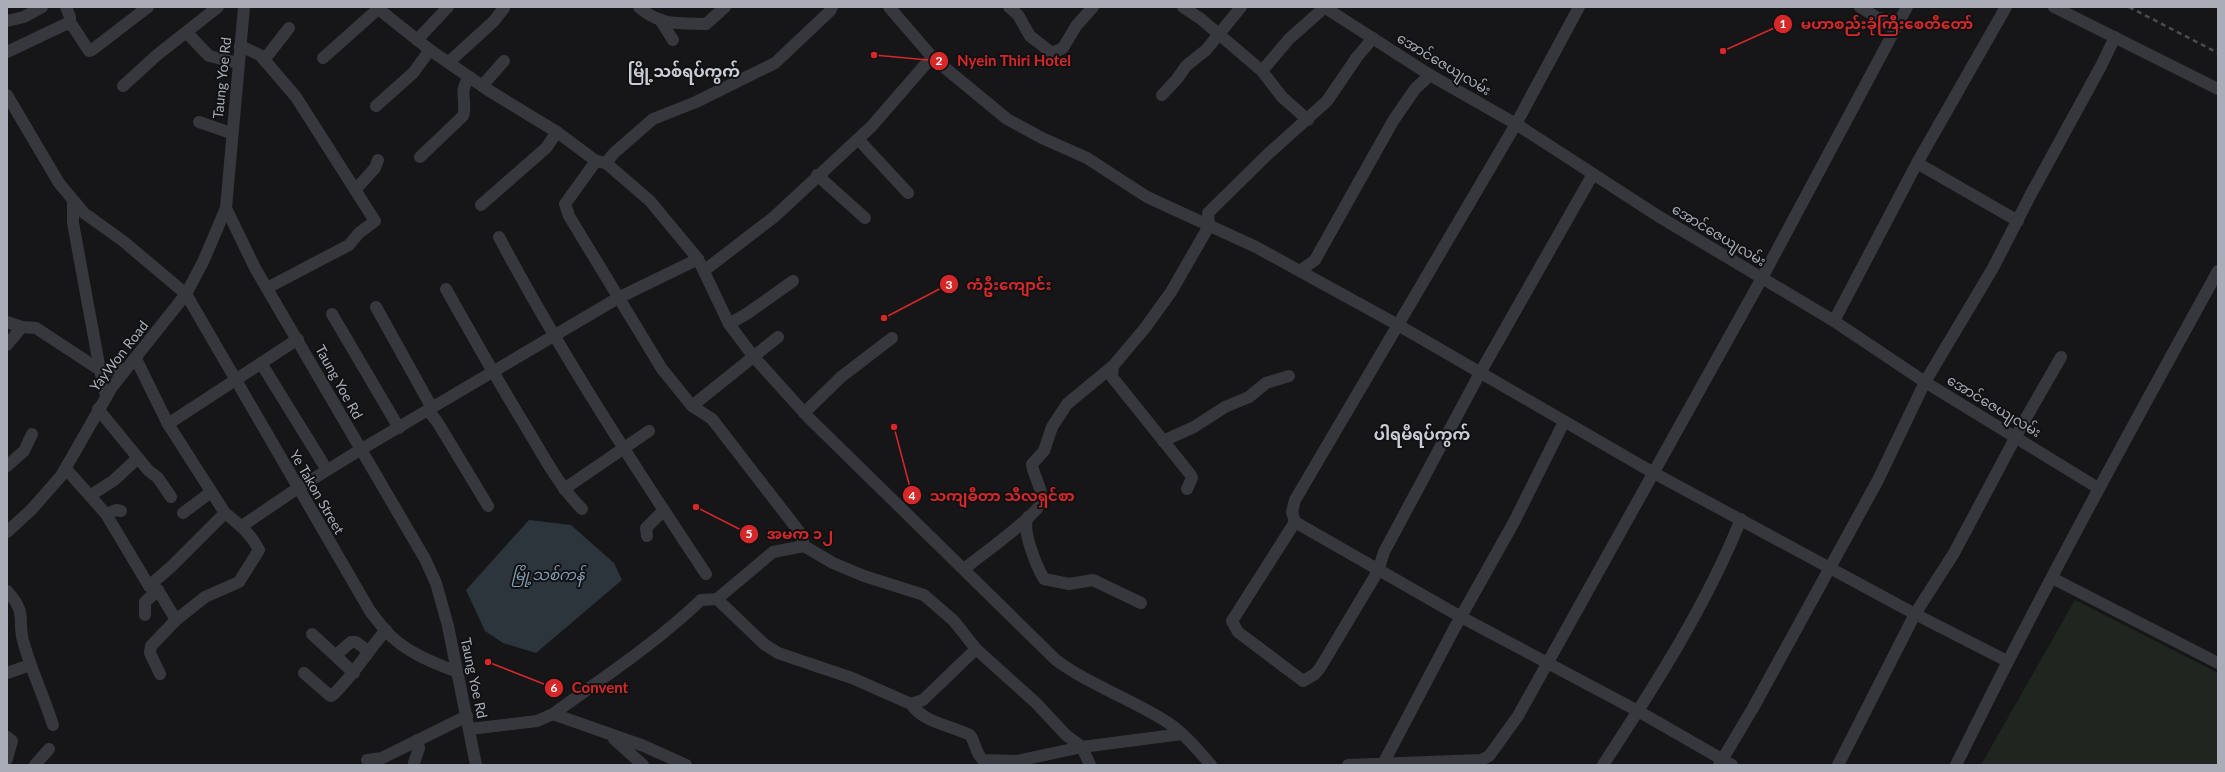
<svg xmlns="http://www.w3.org/2000/svg" width="2225" height="772" font-family="Lato,'Noto Sans Myanmar',sans-serif">
	<style>
		.green { fill: #1e261f }
		.water { fill: #2c353c }
		.lines { fill: none; stroke-linecap: round; stroke-linejoin: round }
		.minor { stroke: #37383d; stroke-width: 12 }
		.rail { stroke: #4a4c52; stroke-width: 2.5; stroke-dasharray: 5 4; stroke-linecap: butt }
		.labels { text-anchor: middle; stroke-width: 4; stroke-linejoin: round; paint-order: stroke }
		.street-label { font-size: 14px; fill: #a8adb8; stroke: #111113 }
		.water-label { font-size: 15px; font-style: italic; fill: #7f9bb3; stroke: #111113 }
		.quarter-label { font-size: 16px; font-weight: bold; fill: #c9ccd4; stroke: #111113 }
		.leader { fill: none; stroke: #d62828; stroke-width: 1.5 }
		.callout-dot { fill: #d62828; stroke: #111113; stroke-width: 1.5 }
		.mark-label { font-size: 12px; text-anchor: middle; font-weight: bold; fill: #fff }
		.callout-label { font-size: 15px; text-anchor: middle; font-weight: bold; fill: #d62828; stroke: #111113; stroke-width: 4; stroke-linejoin: round; paint-order: stroke }
	</style>
	<rect width="100%" height="100%" fill="#161618"/>
	<path class="green" d="M2075,600L2218,673V765H1981Z"/>
	<path class="water" d="M529,520L571,525L614,563L622,580L536,653L503,643L485,631L466,590Z"/>
	<g class="lines">
		<g class="minor">
			<path d="M66,7L70,17V24"/>
			<path d="M244,7L226,208L255,268L425,559L436,583L448,626L476,765"/>
			<path d="M376,7L430,50L488,90L557,132L596,161L606,163L650,201L698,259L729,324L753,356L809,418L1056,660C1091,686 1132,699 1167,722C1184,733 1198,750 1211,765"/>
			<path d="M639,7C660,26 679,23 706,24L725,7"/>
			<path d="M889,7L933,58L1007,119L1042,138L1087,158L1147,197L1256,247L1398,325L1652,472L1915,614L2007,661"/>
			<path d="M1009,7L1018,15L1030,36L1052,53L1063,48L1076,26L1093,7"/>
			<path d="M1183,7L1201,19L1262,71L1282,97L1308,120"/>
			<path d="M1324,7L1430,75L1516,124L1658,216L1834,321L1925,382L2098,488"/>
			<path d="M1579,7L1516,124L1295,500L1292,512L1295,522L1461,617L1638,711L1732,765"/>
			<path d="M1860,7L1878,18L1900,21"/>
			<path d="M2054,7L2218,89"/>
			<path d="M7,21L24,17L42,7"/>
			<path d="M661,21L673,40"/>
			<path d="M187,33L209,56L238,63"/>
			<path d="M417,40L448,7"/>
			<path d="M240,46L260,55L296,97L375,221L359,233L349,245L267,288"/>
			<path d="M7,52L66,24L72,25L89,51L92,50L148,7"/>
			<path d="M323,58L378,9"/>
			<path d="M264,60L289,28"/>
			<path d="M449,62L494,21L504,8"/>
			<path d="M1262,71L1289,39L1325,7"/>
			<path d="M123,86L157,55L218,7"/>
			<path d="M482,86L504,61"/>
			<path d="M7,95L59,183L84,213L123,241L186,294L370,611C377,620 384,630 392,637C410,654 435,663 457,672"/>
			<path d="M1162,95L1177,79L1186,66L1206,50L1241,7"/>
			<path d="M376,106L413,73L430,50"/>
			<path d="M199,122L231,133"/>
			<path d="M858,139L908,193"/>
			<path d="M420,157L463,116C468,101 457,92 470,77"/>
			<path d="M596,161L565,204L569,216L662,369L692,406L712,419L801,534L804,546"/>
			<path d="M606,163L614,153L653,119L696,102L775,63L830,11L832,7"/>
			<path d="M1917,163L2018,221"/>
			<path d="M817,175L865,218"/>
			<path d="M355,190L375,168L378,160"/>
			<path d="M73,201V223L100,370L125,369"/>
			<path d="M481,205L546,148L557,132"/>
			<path d="M499,237C561,354 633,464 706,574"/>
			<path d="M705,270L774,217L871,127L924,66L933,58"/>
			<path d="M1300,271L1315,260L1393,121L1415,89L1430,75"/>
			<path d="M446,289C473,337 500,385 529,432C545,459 560,487 582,509"/>
			<path d="M376,307L432,408"/>
			<path d="M332,314L399,428"/>
			<path d="M1834,321L1917,163L2006,7"/>
			<path d="M7,322L22,327L36,328L100,370L106,396"/>
			<path d="M729,324L748,313L793,281"/>
			<path d="M7,345L22,327"/>
			<path d="M136,359L168,424L225,513L172,566L149,586"/>
			<path d="M261,363L327,470"/>
			<path d="M1113,366L1112,377L1190,474L1192,478L1187,489"/>
			<path d="M692,406L778,337"/>
			<path d="M98,409L148,470L158,478L171,497"/>
			<path d="M428,410L438,423L488,506"/>
			<path d="M804,413L841,377L892,338"/>
			<path d="M168,424L298,339"/>
			<path d="M1163,441L1194,427L1225,407L1249,397L1266,383L1289,376"/>
			<path d="M7,466L24,451L32,434"/>
			<path d="M66,469L106,514L149,586L158,590L176,620L151,646L150,653L160,674"/>
			<path d="M564,489L649,431"/>
			<path d="M91,495L113,481L138,458"/>
			<path d="M183,513L211,492"/>
			<path d="M106,514L116,510L121,511"/>
			<path d="M1028,517C1021,530 1037,567 1044,579L1069,584L1093,580L1141,603"/>
			<path d="M1295,522L1232,621L1238,632L1303,681L1315,674L1320,668L1378,571L1384,552L1480,373L1593,174"/>
			<path d="M242,526L298,488L360,450L618,298L698,259"/>
			<path d="M7,532L32,509L61,476L112,387L186,294L203,262L226,208"/>
			<path d="M647,536L646,528L664,510"/>
			<path d="M964,569C977,558 1038,515 1041,502C1044,490 1033,476 1032,464L1044,451L1052,427L1067,404L1113,366L1145,328L1171,292L1209,226L1208,213L1268,154L1327,101L1357,57L1373,38"/>
			<path d="M2052,578L2218,663"/>
			<path d="M7,591C29,615 16,620 24,644C32,672 44,697 53,725"/>
			<path d="M717,599L764,644L778,653L852,678L911,704L923,700L976,649"/>
			<path d="M145,615V602L158,590"/>
			<path d="M176,620L205,597L239,582L259,550C251,534 239,524 225,513"/>
			<path d="M312,634L354,673"/>
			<path d="M336,655L351,642H356L368,651"/>
			<path d="M7,673L30,665"/>
			<path d="M304,673L328,694L331,696L334,694C355,673 367,652 386,630"/>
			<path d="M911,704C924,723 950,725 970,735C976,743 975,753 983,760L1017,761L1082,747L1090,765"/>
			<path d="M553,714L644,746L686,765"/>
			<path d="M470,729L537,721L553,714C604,677 656,643 701,600L717,599L773,552L804,546L833,563L864,576L924,595L954,621L976,649L1036,703L1066,735L1082,747L1182,734"/>
			<path d="M7,737L12,741L7,759"/>
			<path d="M614,739L643,765"/>
			<path d="M367,760L382,758L467,716"/>
			<path d="M1384,762L1454,629L1514,522L1564,422"/>
			<path d="M414,763L419,748L417,740"/>
			<path d="M35,765L49,749"/>
			<path d="M1348,765L1481,760L1489,756L1518,716L1762,278L1907,7"/>
			<path d="M1603,765C1654,687 1706,606 1741,519"/>
			<path d="M1719,765L1753,708L1878,480L1925,382L1993,268L2031,194L2101,66L2115,37"/>
			<path d="M1838,765L1915,614L1954,553L2022,425L2061,357"/>
			<path d="M1956,765C2038,598 2128,434 2218,271"/>
		</g>
		<path class="rail" d="M2129,7L2218,53"/>
	</g>
	<g class="labels">
		<g class="street-label">
			<text transform="translate(1444 64) rotate(31)" y="5">အောင်ဇေယျလမ်း</text>
			<text transform="translate(222 78) rotate(-84)" y="5">Taung Yoe Rd</text>
			<text transform="translate(1719 235) rotate(31)" y="5">အောင်ဇေယျလမ်း</text>
			<text transform="translate(119 356) rotate(-52)" y="5">YayWon Road</text>
			<text transform="translate(339 382) rotate(61)" y="5">Taung Yoe Rd</text>
			<text transform="translate(1994 406) rotate(31)" y="5">အောင်ဇေယျလမ်း</text>
			<text transform="translate(317 492) rotate(60)" y="5">Ye Takon Street</text>
			<text transform="translate(474 678) rotate(78)" y="5">Taung Yoe Rd</text>
		</g>
		<g class="water-label">
			<text x="548" y="580">မြို့သစ်ကန်</text>
		</g>
		<g class="quarter-label">
			<text x="684" y="77">မြို့သစ်ရပ်ကွက်</text>
			<text x="1422" y="440">ပါရမီရပ်ကွက်</text>
		</g>
	</g>
	<path class="leader" d="M1723 51L1783 24M874 55L939 61M884 318L949 284M894 427L912 495M696 507L749 534M488 662L554 688"/>
	<g class="callout-dot">
		<circle cx="1723" cy="51" r="4"/>
		<circle cx="874" cy="55" r="4"/>
		<circle cx="884" cy="318" r="4"/>
		<circle cx="894" cy="427" r="4"/>
		<circle cx="696" cy="507" r="4"/>
		<circle cx="488" cy="662" r="4"/>
		<circle cx="1783" cy="24" r="10"/>
		<circle cx="939" cy="61" r="10"/>
		<circle cx="949" cy="284" r="10"/>
		<circle cx="912" cy="495" r="10"/>
		<circle cx="749" cy="534" r="10"/>
		<circle cx="554" cy="688" r="10"/>
	</g>
	<g class="mark-label">
		<text x="1783" y="28">1</text>
		<text x="939" y="65">2</text>
		<text x="949" y="289">3</text>
		<text x="912" y="500">4</text>
		<text x="749" y="538">5</text>
		<text x="554" y="692">6</text>
	</g>
	<g class="callout-label">
		<text x="1887" y="29">မဟာစည်းခုံကြီးစေတီတော်</text>
		<text x="1014" y="66">Nyein Thiri Hotel</text>
		<text x="1009" y="290">ကံဦးကျောင်း</text>
		<text x="1002" y="501">သကျဓီတာ သီလရှင်စာ</text>
		<text x="800" y="539">အမက ၁၂</text>
		<text x="600" y="693">Convent</text>
	</g>
	<rect width="2225" height="772" fill="none" stroke="#a8adb8" stroke-width="16"/>
</svg>
